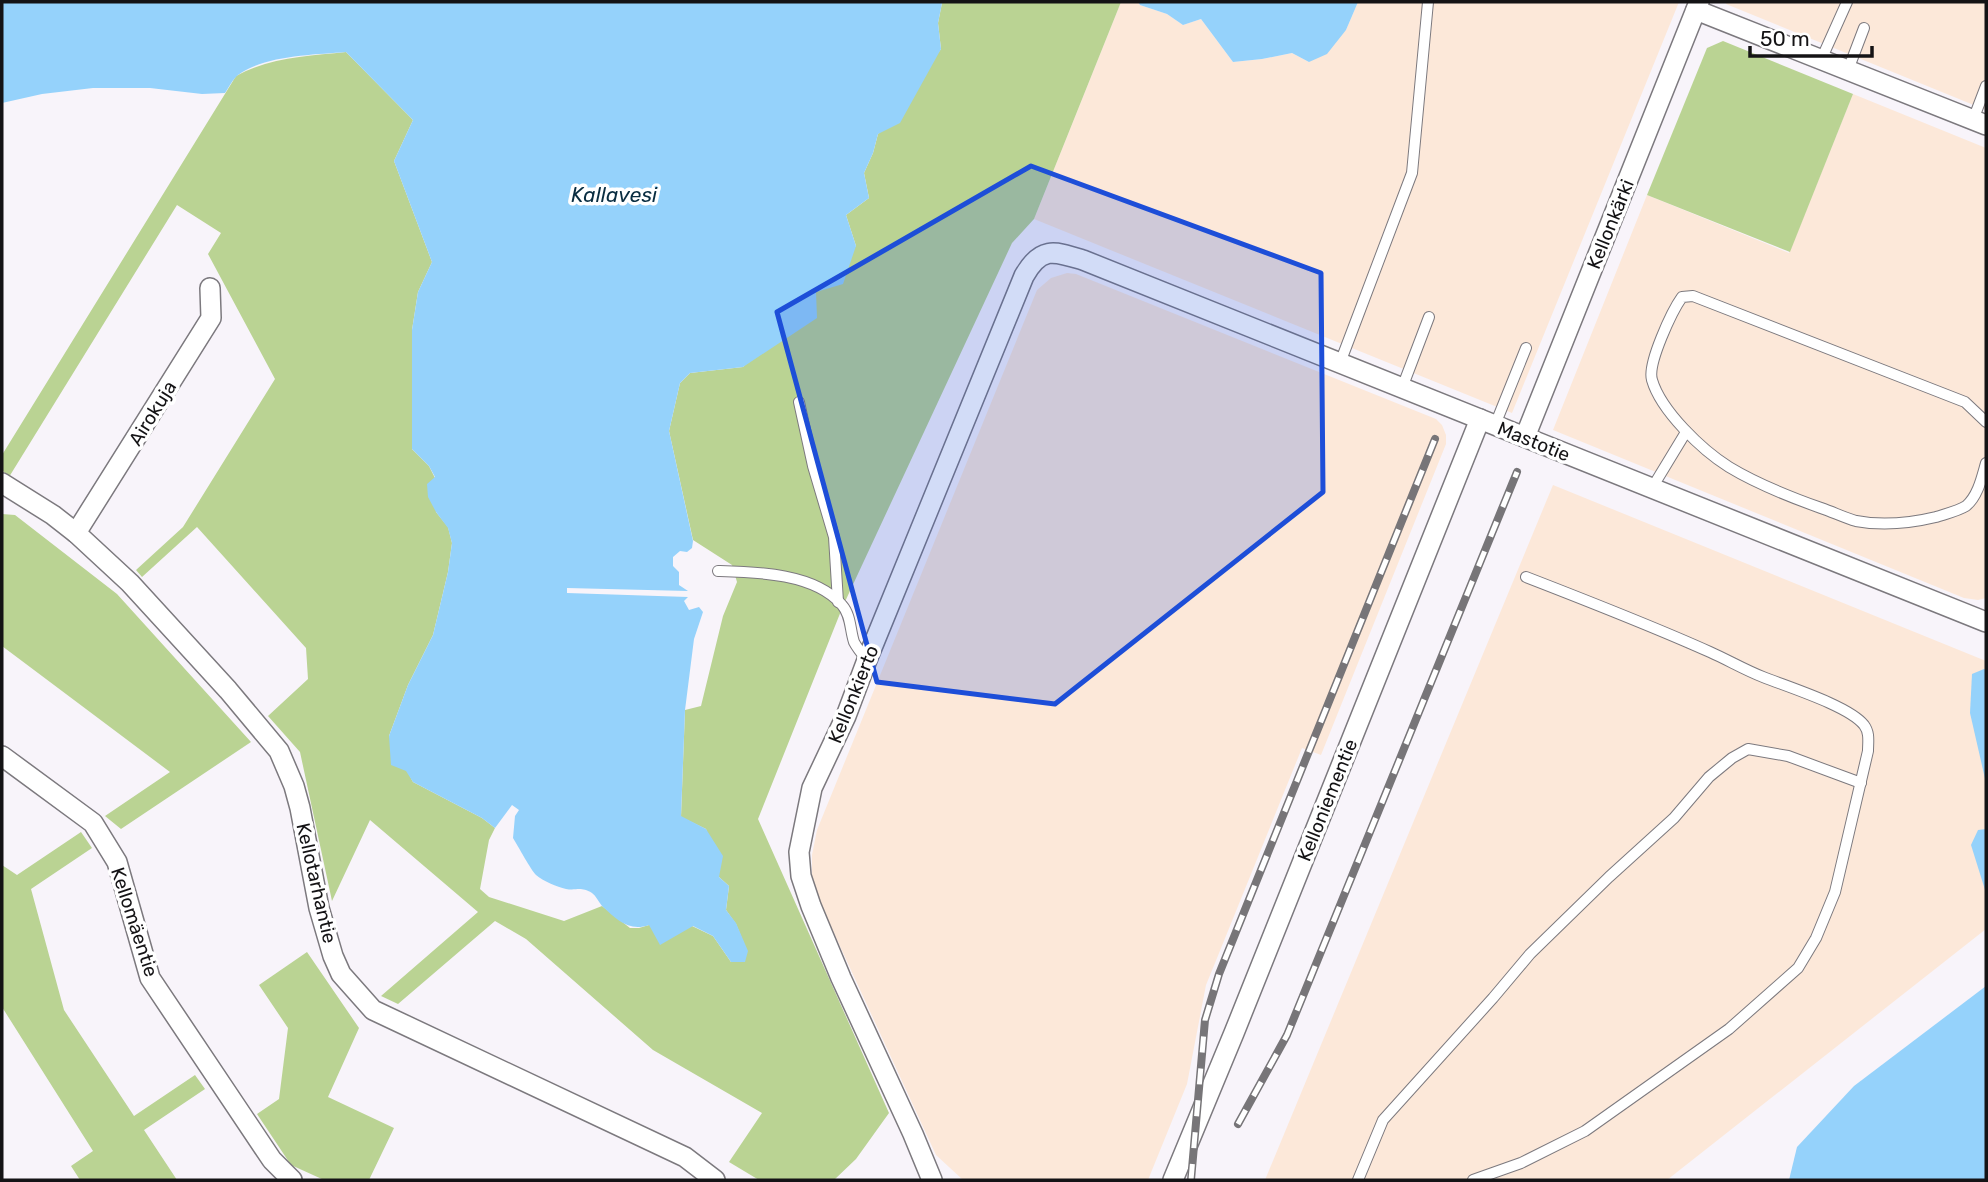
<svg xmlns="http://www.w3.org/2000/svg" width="1988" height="1182" font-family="Rubik,sans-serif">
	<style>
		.industrial { fill: #fce8d9 }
		.green { fill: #bad393 }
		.water { fill: #95d2fb }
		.pier { fill: #f8f4fa }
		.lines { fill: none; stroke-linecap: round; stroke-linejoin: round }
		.service-casing { stroke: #7c797e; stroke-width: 12 }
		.minor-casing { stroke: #7c797e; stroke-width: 22 }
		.service { stroke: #fff; stroke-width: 10 }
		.minor { stroke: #fff; stroke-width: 19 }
		.rail-casing { stroke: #777578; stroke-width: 8 }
		.rail { stroke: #fff; stroke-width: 5; stroke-dasharray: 16; stroke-linecap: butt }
		.marked { fill: #1d4ed8; fill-opacity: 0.2; stroke: #1d4ed8; stroke-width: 5; stroke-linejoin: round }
		.labels { text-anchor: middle; stroke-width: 7; stroke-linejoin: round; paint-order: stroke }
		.street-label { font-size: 19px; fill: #141315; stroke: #fff }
		.water-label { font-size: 21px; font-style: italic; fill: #092d41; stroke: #fff }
	</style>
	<rect width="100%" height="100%" fill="#f8f4fa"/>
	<g class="industrial">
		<path d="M1121,2H1138L1140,5L1167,14L1183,25L1201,19L1233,62L1262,59L1292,53L1309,62L1346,30L1358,2H1679L1512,413L1034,219Z"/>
		<path d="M1727,2H1986V110L1726,4Z"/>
		<path d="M1853,94L1986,148V598L1978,600L1964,598L1553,430L1647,195L1789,253Z"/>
		<path d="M1067,273L1076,274L1436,419L1442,425L1446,435V444L1321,755L1302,748L1215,963L1206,985L1187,1084L1148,1180H963L936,1155L816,894L812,876V855L817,830L1037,290L1051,278Z"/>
		<path d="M1553,485L1986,661V929L1667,1180H1265Z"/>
	</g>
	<g class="green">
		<path d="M944,2H1121L1034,219L1012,243L843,606L758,819L889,1113L856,1159L834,1180H759L729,1162L762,1113L653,1050L526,939L495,921L398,1004L381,996L478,912L370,820L332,901L300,752L268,716L308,679L306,648L197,527L142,577L136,570L183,527L275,379L208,254L221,233L177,205L9,477L2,470V455L236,76C270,57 308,56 346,52L413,120L394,161L432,262L418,292L412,330V449L429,466L435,478L436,512L448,527L452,543L448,572L433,635L408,685L389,736L413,782L482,818L495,828L489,840L480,889L489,897L564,921L602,906L630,928H639L649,925L692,926L713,936L731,962L747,951L736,924L726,910L729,886L719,877L706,829L681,817L685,710L701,706L723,616L737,582L732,565L693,540L669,431L680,383L690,373L743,367L816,292L856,246L846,215L869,198L864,173L873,153L878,134L941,49L938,23L942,3Z"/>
		<path d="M1723,41L1853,94L1790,252L1647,195L1707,48Z"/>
		<path d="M2,514L15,515L117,594L251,742L121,829L105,816L170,772L2,646Z"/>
		<path d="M81,832L92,848L31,889L64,1010L134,1116L195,1075L205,1089L144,1130L177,1180H80L71,1166L93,1151L2,1007V865L17,875Z"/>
		<path d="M307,952L359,1028L328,1097L394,1128L369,1180H324L291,1165L257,1114L279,1099L288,1028L259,985Z"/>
	</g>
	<g class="water">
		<path d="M2,2H944L942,3L938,23L941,49L900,123L878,134L873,153L864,173L869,198L846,215L856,246L843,284L816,292L817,318L743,367L690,373L680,383L669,431L693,541L692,548L687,552L680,551L673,557V566L679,572V585L688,591V597L684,601L689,610L699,607L703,612L694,639L685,710L681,816L706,829L723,856L719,877L729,886L726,910L736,923L748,951L745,962H731L713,936L693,926L660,945L649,925C629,932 617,920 602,906C598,901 596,896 592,893C580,886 577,891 566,889C557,887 543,881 536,875C531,870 518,846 513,838L515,816L519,810L512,805L495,828L482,818L413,782L406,771L391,765L389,736L408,685L433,635L448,572L452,543L448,528L436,512L428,497L427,484L435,477L429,466L412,449V330L418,292L432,262L394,161L413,120L346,52C314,55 265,55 238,75C233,79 229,87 225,93L202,94L150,88H93L42,94L2,103Z"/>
		<path d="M1138,2H1358L1346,30L1327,54L1309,62L1292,53L1262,59L1233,62L1201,19L1183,25L1167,14L1140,5Z"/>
		<path d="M1984,669L1986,670V783L1970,713L1972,674Z"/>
		<path d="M1986,829V893L1971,845L1978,830Z"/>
		<path d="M1986,986V1180H1789L1797,1147L1854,1086Z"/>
	</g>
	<path class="pier" d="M567,588L688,591V597L567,593Z"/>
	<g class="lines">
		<defs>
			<g id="service">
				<path d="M1821,60L1847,2"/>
				<path d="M1848,70L1864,28"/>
				<path d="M1973,120L1986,86"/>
				<path d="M1340,363L1412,173L1428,2"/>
				<path d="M1402,388L1429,317"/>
				<path d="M799,402L813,466L834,537L838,602"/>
				<path d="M1986,422L1965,402L1693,296L1682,297C1672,311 1647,364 1652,380C1661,411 1702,450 1729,467C1757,484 1790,497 1821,508C1833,512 1845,518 1856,521C1882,526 1911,523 1936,517C1945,514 1958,511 1966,506C1978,496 1982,477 1986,463"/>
				<path d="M1495,425L1526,348"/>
				<path d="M1652,488L1686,432"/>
				<path d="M718,571C756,572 815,573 842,605C851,615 850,630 854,642C857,648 862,654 867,660"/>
				<path d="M1358,1180L1383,1120L1493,998L1530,954L1609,877L1674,818L1709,777L1732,758L1748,749L1788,756L1861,783"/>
				<path d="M1473,1180L1521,1163L1585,1131L1729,1029L1798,968L1816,938L1835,892L1868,751C1868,742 1870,733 1864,725C1849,706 1788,687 1763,677C1745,670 1728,660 1710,652C1650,625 1588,601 1526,577"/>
			</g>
			<g id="minor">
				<path d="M1696,10L1986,125"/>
				<path d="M1525,437L1699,2"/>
				<path d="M2,483L53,515L76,533L130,583L228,690L279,751L294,786L300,808L319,908L333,956L341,974L373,1010L685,1157L715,1180"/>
				<path d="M76,533L211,318L210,288"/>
				<path d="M2,756L93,823L117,862L150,978L272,1160L292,1180"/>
				<path d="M932,1180L913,1134L841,978L811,906L801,876L799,852L812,788L846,716L867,660L1024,276C1041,246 1054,251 1083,260L1986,622"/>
				<path d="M1173,1180L1234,1033L1480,419"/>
			</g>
		</defs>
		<use href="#service" class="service-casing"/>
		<use href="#minor" class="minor-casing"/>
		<use href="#service" class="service"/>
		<use href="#minor" class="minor"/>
		<defs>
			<g id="rail">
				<path d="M1238,1124L1287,1035L1517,472"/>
				<path d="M1191,1180L1205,1020L1219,974L1435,439"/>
			</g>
		</defs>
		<use href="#rail" class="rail-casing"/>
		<use href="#rail" class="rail"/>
	</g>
	<path class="marked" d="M1031,166L1321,273L1323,492L1055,704L877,682L777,312Z"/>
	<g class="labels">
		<g class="street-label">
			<text transform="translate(1610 224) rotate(-68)" y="7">Kellonkärki</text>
			<text transform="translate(152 413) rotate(-58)" y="7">Airokuja</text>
			<text transform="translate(1534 441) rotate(22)" y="7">Mastotie</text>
			<text transform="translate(853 694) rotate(-68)" y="7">Kellonkierto</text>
			<text transform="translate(1327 800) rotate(-68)" y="7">Kelloniementie</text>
			<text transform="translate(317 883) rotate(77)" y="7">Kellotarhantie</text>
			<text transform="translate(135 922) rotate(72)" y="7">Kellomäentie</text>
		</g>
		<g class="water-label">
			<text x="614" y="202">Kallavesi</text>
		</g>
	</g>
	<rect width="1988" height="1182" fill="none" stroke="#141315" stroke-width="7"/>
	<path d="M1750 46v10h122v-10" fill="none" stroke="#141315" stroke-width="3.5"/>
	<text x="1760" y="46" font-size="21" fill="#141315" stroke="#ffffff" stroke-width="5" paint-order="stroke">50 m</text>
</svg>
